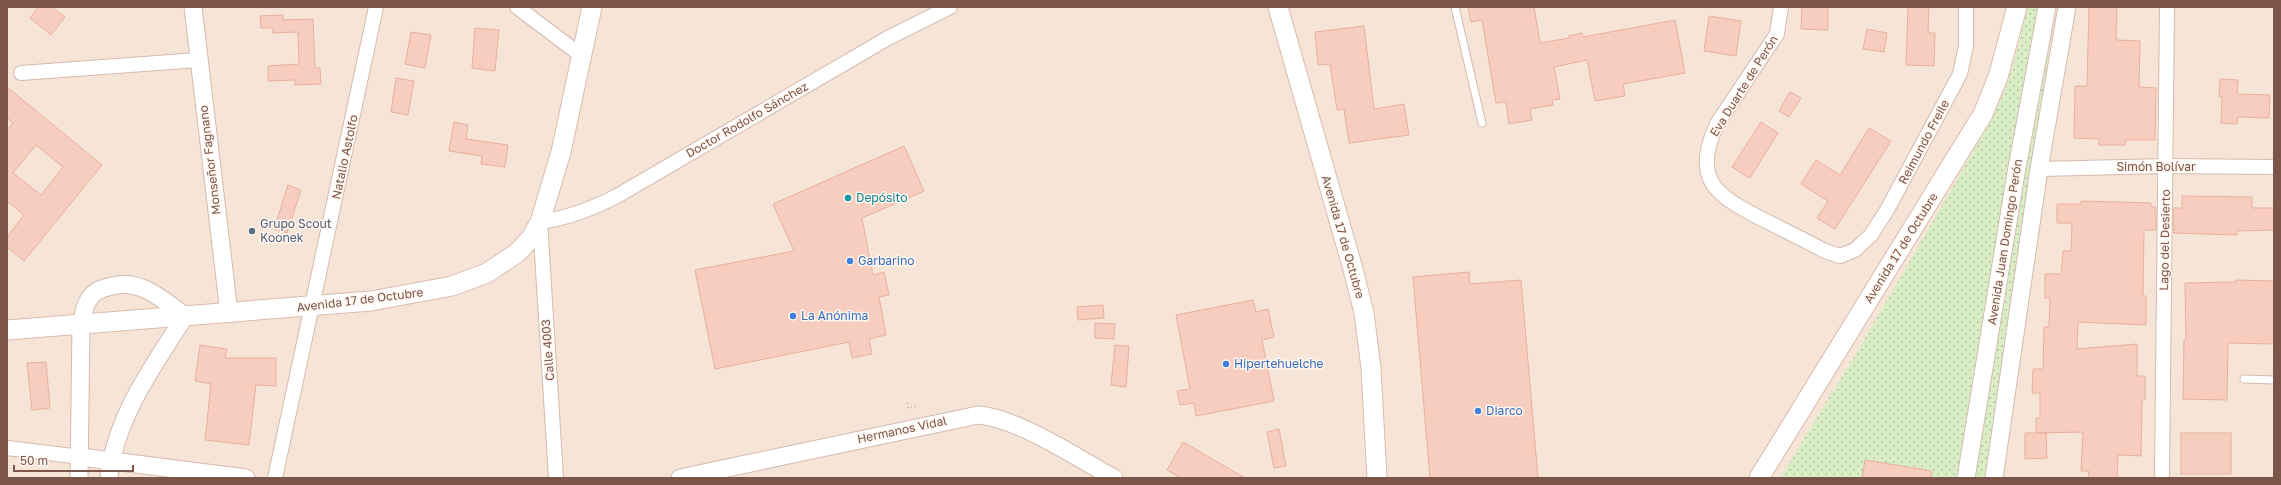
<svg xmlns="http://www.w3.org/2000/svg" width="2281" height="485" font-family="'Golos Text',sans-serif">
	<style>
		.residential { fill: #f6e4d6 }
		.grass { fill: url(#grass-dots) }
		.building { fill: #f6cdbe; stroke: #eab09c; fill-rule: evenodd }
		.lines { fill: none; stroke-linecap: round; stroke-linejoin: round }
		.service-casing { stroke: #d4bbaf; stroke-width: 9 }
		.minor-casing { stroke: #d4bbaf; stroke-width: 16 }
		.tertiary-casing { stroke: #d4bbaf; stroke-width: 19 }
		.secondary-casing { stroke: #dabcaf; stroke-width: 21 }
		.path { stroke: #dcb0a0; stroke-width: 2.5; stroke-dasharray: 1 3; stroke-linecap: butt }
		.service { stroke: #fff; stroke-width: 7 }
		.minor { stroke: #fff; stroke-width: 14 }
		.tertiary { stroke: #fff; stroke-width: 17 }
		.secondary { stroke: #fff; stroke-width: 19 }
		.culture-dot { fill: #0f9aa8; stroke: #fff7f0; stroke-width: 1.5 }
		.service-dot { fill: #5c6f8a; stroke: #fff7f0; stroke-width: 1.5 }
		.shop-dot { fill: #3f7fe0; stroke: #fff7f0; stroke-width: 1.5 }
		.labels { text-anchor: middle; stroke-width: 3; stroke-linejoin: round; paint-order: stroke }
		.street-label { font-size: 12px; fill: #7b5549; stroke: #fff7f0 }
		.culture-label { font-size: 12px; fill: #0d838f; stroke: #fff7f0; text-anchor: start }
		.service-label { font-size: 12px; fill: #4e5e75; stroke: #fff7f0; text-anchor: start }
		.shop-label { font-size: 12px; fill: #366cbe; stroke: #fff7f0; text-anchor: start }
	</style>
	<defs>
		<pattern id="grass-dots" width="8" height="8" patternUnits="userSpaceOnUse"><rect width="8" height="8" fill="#daeec5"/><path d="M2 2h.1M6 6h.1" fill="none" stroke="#b6c4a2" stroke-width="1.8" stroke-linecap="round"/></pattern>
	</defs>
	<rect width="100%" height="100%" fill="#fef3e8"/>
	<rect class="residential" x="7" y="7" width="2267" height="471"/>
	<g class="grass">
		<path d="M2027,7H2038L1960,478H1780L1860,347L1992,119C2010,84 2019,46 2027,7Z"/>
		<path d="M2050,55L1985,478H1974L2044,56Z"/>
	</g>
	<g class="building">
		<path d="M38,7H52L65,17L51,35L30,18Z"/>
		<path d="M1468,7H1534L1540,43L1569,38V36L1582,33L1583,37L1675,20L1685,73L1623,84L1625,96L1595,101L1587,60L1554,67L1560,99L1552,100L1553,105L1530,109L1532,120L1509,124L1506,102L1496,103L1482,20L1471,22Z"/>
		<path d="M1802,7H1828V30L1801,29Z"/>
		<path d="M1908,7H1929L1928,33H1935L1934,66L1906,65Z"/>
		<path d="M2089,7H2117L2116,40L2140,41L2139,87L2156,88L2155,140H2125V145H2099V139L2074,138L2075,86H2087Z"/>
		<path d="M283,15V20L313,19L315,68H320L321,84L295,85V80L268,81V66L299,64L298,32L273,33V28H261L260,16Z"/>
		<path d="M1709,16L1741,21L1736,56L1704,51Z"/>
		<path d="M1364,26L1374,109L1404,104L1409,135L1349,143L1344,109L1337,110L1330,64L1318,65L1315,32Z"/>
		<path d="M475,28L499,30L495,71L472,68Z"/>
		<path d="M1867,29L1887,33L1884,52L1863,49Z"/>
		<path d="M411,32L431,35L425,68L405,64Z"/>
		<path d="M396,78L414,81L408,115L391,112Z"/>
		<path d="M2220,79L2238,80L2237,94L2270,95L2269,118L2238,117L2237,124L2221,123L2222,97H2219Z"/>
		<path d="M7,87L102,165L24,261L7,247V237L24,215L7,201V130L13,123L7,118ZM36,145L63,167L41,195L13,173Z"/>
		<path d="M1790,92L1801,98L1789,117L1779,111Z"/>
		<path d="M454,122L468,125L466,139L508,145L505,167L481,164L482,156L449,151Z"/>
		<path d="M1761,122L1778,133L1750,178L1732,167Z"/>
		<path d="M1869,128L1891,141L1835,229L1817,218L1828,201L1801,184L1816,160L1840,175Z"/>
		<path d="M904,146L924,191L862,218L873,275L884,272L889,295L879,297L886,335L869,339L872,354L852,358L849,342L715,369L695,270L794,251L773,204Z"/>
		<path d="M288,185L301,190L287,233L274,229Z"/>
		<path d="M2182,196L2252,197V208H2274V230L2237,231V235L2174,233L2173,208H2182Z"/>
		<path d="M2081,201L2151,203V207H2156V230H2144L2143,296H2146V325L2078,322L2077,349L2137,344V376H2145V400H2142L2141,456L2118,455L2117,478H2088L2089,471H2081L2083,432L2036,433V418H2040V393H2032L2033,369H2043L2044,327H2049L2050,298H2045V274H2061L2063,251H2071L2072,223H2057V204H2081Z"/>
		<path d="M1469,272L1470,284L1521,280L1538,478H1430L1413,277Z"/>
		<path d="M2236,280L2274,281V344L2228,343L2227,400L2183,399L2184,340H2186L2185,283L2236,282Z"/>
		<path d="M1253,300L1256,312L1268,309L1274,337L1262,340L1274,401L1196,416L1194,403L1180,405L1177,391L1190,389L1176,315Z"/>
		<path d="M1103,305L1104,318L1078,320L1077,307Z"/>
		<path d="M1095,323L1115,324L1114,339L1095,338Z"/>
		<path d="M200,345L227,349L225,358H276V386L256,385L249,445L205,440L211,384L195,381Z"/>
		<path d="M1115,345L1129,346L1126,387L1111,385Z"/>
		<path d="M46,362L50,408L32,410L27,363Z"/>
		<path d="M1279,429L1286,466L1274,468L1267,432Z"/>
		<path d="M2025,433H2046L2047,458L2025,459Z"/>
		<rect x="2181" y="433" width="50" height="41"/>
		<path d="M1183,442L1245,478H1181L1167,470Z"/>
		<path d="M1865,460L1932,471L1931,478H1862Z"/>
	</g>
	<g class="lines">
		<defs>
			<g id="service">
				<path d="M1455,7L1482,123"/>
				<path d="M2244,379L2274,380"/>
			</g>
			<g id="minor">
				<path d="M517,7L582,56"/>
				<path d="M1781,7L1777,34L1717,124C1691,181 1717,196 1764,220C1784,230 1804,240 1825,251L1840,256L1855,250L1871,235L1887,210L1960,74L1966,46V7"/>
				<path d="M21,73L198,60"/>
				<path d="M2039,169L2166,166L2274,167"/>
				<path d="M7,448L81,457"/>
				<path d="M2162,474L2167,7"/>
				<path d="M275,478L376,7"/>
				<path d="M556,478L540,222C569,218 592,209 617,196L888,38L950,7"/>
			</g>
			<g id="tertiary">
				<path d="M193,7L229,313"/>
				<path d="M81,457L246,478"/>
				<path d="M79,478L81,325C83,317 84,307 88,301C92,293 99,289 108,287C139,277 162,299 185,316C153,367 115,417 109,478"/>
				<path d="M680,478L978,415C1018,418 1077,458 1114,478"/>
				<path d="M1966,478L2016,173L2047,7"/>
				<path d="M1994,478L2039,169L2067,7"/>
			</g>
			<g id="secondary">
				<path d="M1278,7L1353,269L1364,313L1371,368L1377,478"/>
				<path d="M7,330L371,301L452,286L487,273L517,253L531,238L540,222L561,152L592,7"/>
				<path d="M1759,478L1983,114L1998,77L2017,7"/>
			</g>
		</defs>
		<use href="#service" class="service-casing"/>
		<use href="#minor" class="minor-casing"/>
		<use href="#tertiary" class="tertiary-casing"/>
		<use href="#secondary" class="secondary-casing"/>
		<path class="path" d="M907,403L908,408L919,406"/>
		<use href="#service" class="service"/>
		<use href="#minor" class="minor"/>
		<use href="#tertiary" class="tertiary"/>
		<use href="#secondary" class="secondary"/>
	</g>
	<circle class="culture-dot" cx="848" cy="198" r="4"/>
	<circle class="service-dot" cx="252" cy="231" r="4"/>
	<g class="shop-dot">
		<circle cx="850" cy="261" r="4"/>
		<circle cx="793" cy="316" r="4"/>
		<circle cx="1226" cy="364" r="4"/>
		<circle cx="1478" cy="411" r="4"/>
	</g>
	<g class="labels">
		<g class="street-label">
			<text transform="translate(1744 86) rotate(-58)" y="4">Eva Duarte de Perón</text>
			<text transform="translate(747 120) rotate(-30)" y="4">Doctor Rodolfo Sánchez</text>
			<text transform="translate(1924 142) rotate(-62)" y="4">Reimundo Freile</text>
			<text transform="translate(345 157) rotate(-78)" y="4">Natalio Astolfo</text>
			<text transform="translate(210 160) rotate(-97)" y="4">Monseñor Fagnano</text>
			<text x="2156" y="171">Simón Bolívar</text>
			<text transform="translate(1343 237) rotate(74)" y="4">Avenida 17 de Octubre</text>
			<text transform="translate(2165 240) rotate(-89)" y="4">Lago del Desierto</text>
			<text transform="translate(2005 242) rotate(-81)" y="4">Avenida Juan Domingo Perón</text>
			<text transform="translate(1901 248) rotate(-58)" y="4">Avenida 17 de Octubre</text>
			<text transform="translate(360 300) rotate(-7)" y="4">Avenida 17 de Octubre</text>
			<text transform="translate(548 350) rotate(-94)" y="4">Calle 4003</text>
			<text transform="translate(902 430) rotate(-12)" y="4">Hermanos Vidal</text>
		</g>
		<g class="culture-label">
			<text x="856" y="202">Depósito</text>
		</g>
		<g class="service-label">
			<text x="260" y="228">Grupo Scout<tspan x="260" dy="14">Koonek</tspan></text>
		</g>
		<g class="shop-label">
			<text x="858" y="265">Garbarino</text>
			<text x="801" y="320">La Anónima</text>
			<text x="1234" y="368">Hipertehuelche</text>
			<text x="1486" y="415">Diarco</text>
		</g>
	</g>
	<rect width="2281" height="485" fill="none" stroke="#7b5549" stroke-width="16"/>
	<path d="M14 465v6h119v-6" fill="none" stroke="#7b5549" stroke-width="2"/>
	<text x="20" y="465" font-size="12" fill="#7b5549" stroke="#fff7f0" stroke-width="3" paint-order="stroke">50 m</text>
</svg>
